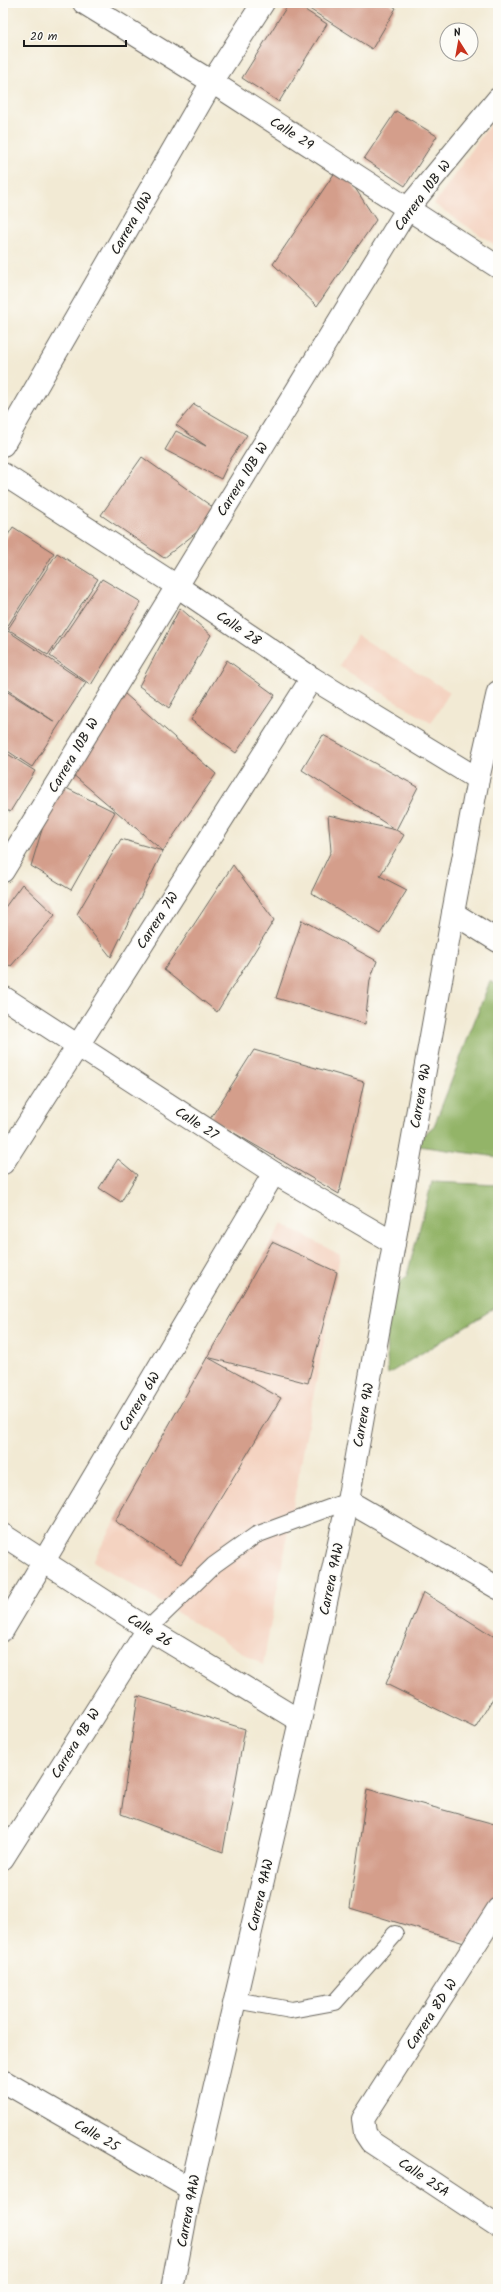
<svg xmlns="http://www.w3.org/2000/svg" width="501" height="2292" font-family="Kalam,sans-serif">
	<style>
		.built { fill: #f4d3c1 }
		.forest { fill: #93b468; stroke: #586842 }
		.building { fill: #d49e8b }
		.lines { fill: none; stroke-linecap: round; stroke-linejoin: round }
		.lane-casing { stroke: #67645c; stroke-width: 18 }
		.street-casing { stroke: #67645c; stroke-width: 24 }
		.secondary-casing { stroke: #67645c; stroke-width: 24 }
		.lane { stroke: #fff; stroke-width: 16 }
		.street { stroke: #fff; stroke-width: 22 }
		.secondary { stroke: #fff; stroke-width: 22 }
		.labels { text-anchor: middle; stroke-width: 3; stroke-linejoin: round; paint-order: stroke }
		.street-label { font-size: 14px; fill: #1c1c1c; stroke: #fdfcf7 }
	</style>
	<rect width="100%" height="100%" fill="#fdfcf7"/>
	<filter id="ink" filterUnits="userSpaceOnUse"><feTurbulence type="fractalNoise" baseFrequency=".025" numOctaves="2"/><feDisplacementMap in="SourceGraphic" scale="8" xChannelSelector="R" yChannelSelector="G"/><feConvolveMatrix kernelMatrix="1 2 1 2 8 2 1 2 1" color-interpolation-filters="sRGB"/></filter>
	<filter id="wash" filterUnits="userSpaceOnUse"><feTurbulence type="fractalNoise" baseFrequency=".012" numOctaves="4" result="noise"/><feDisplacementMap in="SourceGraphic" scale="16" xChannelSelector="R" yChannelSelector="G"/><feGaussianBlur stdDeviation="0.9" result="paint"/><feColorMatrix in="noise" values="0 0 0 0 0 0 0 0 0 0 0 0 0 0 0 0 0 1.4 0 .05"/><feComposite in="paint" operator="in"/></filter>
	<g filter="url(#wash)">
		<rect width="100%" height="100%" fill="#f2ead4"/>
		<g class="built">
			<path d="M498,113V247L434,204Z"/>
			<path d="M357,635L450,692L431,723L339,666Z"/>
			<path d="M282,1223L340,1255L263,1665L93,1561Z"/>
		</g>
		<g class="forest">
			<path d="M490,981L498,986V1157L411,1145L434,1126Z"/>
			<path d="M432,1182L498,1185V1306L388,1374L384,1299L407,1275Z"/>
		</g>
		<g id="blocks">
			<g class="building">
				<path d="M289,3H294L327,24L279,102L242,78Z"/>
				<path d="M300,3H388L396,8L372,49Z"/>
				<path d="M396,111L437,136L405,186L364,159Z"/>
				<path d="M340,165L376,220L317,306L273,264Z"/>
				<path d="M194,404L247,435L230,460L221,479L165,450L176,431L206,446L176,425Z"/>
				<path d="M142,457L221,513L164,558L101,515Z"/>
				<path d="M13,527L54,553L7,627L3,624V543Z"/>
				<path d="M57,553L98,579L48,655L8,629Z"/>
				<path d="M102,579L141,602L91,685L50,656Z"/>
				<path d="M180,608L211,635L169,708L139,686Z"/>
				<path d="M8,631L86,683L32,767L3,748V689L55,722L3,687V639Z"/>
				<path d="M227,660L275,695L236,753L191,720Z"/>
				<path d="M116,686L216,774L163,851L111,957L77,914L121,839L163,851L65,768Z"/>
				<path d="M323,735L418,787L396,830L404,835L380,876L407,890L380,934L311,893L331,851L328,815L396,830L302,770Z"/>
				<path d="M3,751L35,771L10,812L3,808Z"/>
				<path d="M56,783L115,812L71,890L31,866Z"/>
				<path d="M233,865L274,920L217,1012L164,970Z"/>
				<path d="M22,884L55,915L11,966L3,963V910Z"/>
				<path d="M302,920L377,961L370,980L365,1024L276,998Z"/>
				<path d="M254,1050L364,1082L339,1194L210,1119Z"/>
				<path d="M118,1159L137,1175L121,1202L99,1188Z"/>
				<path d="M272,1242L337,1272L308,1383L207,1357L281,1398L181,1564L115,1521Z"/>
				<path d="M423,1592L498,1639V1690L475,1728L386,1684Z"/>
				<path d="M138,1696L245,1729L223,1852L121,1814Z"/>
				<path d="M367,1789L498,1825V1900L474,1946L350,1908Z"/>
			</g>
		</g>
	</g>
	<g filter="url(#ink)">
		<use href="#blocks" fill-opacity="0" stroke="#67645c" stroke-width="1"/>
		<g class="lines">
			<defs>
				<g id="lane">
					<path d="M148,1629L214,1565L256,1535L348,1501"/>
					<path d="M235,2000L291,2010L335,2002L395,1934"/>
				</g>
				<g id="street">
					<path d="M84,3L212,82L498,267"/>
					<path d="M3,445L212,82L263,3"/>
					<path d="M3,474L177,586L312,678L478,779"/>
					<path d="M3,871L408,208L498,99"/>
					<path d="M453,913L498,941"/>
					<path d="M3,997L274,1173L394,1243"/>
					<path d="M3,1163L312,678"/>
					<path d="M348,1501L498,1588"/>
					<path d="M3,1535L148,1629L300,1721"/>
					<path d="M3,1630L274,1173"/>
					<path d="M3,1858L148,1629"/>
					<path d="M498,1909L363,2119L365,2133L371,2142L498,2226"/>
					<path d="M3,2081L191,2189"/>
				</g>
				<path id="secondary" d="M172,2289L191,2189L300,1721L348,1501L453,913L478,779L498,692"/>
			</defs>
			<use href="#lane" class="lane-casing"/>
			<use href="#street" class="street-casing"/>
			<use href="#secondary" class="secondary-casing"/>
			<use href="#lane" class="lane"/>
			<use href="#street" class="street"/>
			<use href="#secondary" class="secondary"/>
		</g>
	</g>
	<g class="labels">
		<g class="street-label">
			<text transform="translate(292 133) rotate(33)" y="5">Calle 29</text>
			<text transform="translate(422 195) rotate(-53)" y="5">Carrera 10B W</text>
			<text transform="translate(131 223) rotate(-60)" y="5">Carrera 10W</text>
			<text transform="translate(242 479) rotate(-58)" y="5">Carrera 10B W</text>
			<text transform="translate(239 628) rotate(34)" y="5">Calle 28</text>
			<text transform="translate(73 755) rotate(-59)" y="5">Carrera 10B W</text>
			<text transform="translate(157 920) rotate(-57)" y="5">Carrera 7W</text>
			<text transform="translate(420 1096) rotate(-80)" y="5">Carrera 9W</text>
			<text transform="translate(197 1123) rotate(33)" y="5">Calle 27</text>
			<text transform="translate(139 1401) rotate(-59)" y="5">Carrera 6W</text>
			<text transform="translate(363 1415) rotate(-80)" y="5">Carrera 9W</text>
			<text transform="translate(331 1579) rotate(-78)" y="5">Carrera 9AW</text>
			<text transform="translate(150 1630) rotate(32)" y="5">Calle 26</text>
			<text transform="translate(75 1743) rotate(-58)" y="5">Carrera 9B W</text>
			<text transform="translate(260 1895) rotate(-77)" y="5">Carrera 9AW</text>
			<text transform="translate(431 2014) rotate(-57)" y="5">Carrera 8D W</text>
			<text transform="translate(97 2135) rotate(30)" y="5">Calle 25</text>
			<text transform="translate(424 2177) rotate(34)" y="5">Calle 25A</text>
			<text transform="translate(188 2211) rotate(-79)" y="5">Carrera 9AW</text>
		</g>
	</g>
	<rect width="501" height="2292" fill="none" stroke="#fdfcf7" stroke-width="16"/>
	<g transform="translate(459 42) rotate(349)"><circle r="19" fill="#fdfcf7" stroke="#a3a29f"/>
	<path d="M0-3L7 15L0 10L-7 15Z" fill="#c8321e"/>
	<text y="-6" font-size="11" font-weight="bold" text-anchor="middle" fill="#1c1c1c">N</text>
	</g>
	<path d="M24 40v6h102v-6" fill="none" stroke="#1c1c1c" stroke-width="2"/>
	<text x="30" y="40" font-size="12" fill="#1c1c1c" stroke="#fdfcf7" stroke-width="3" paint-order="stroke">20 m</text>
</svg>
